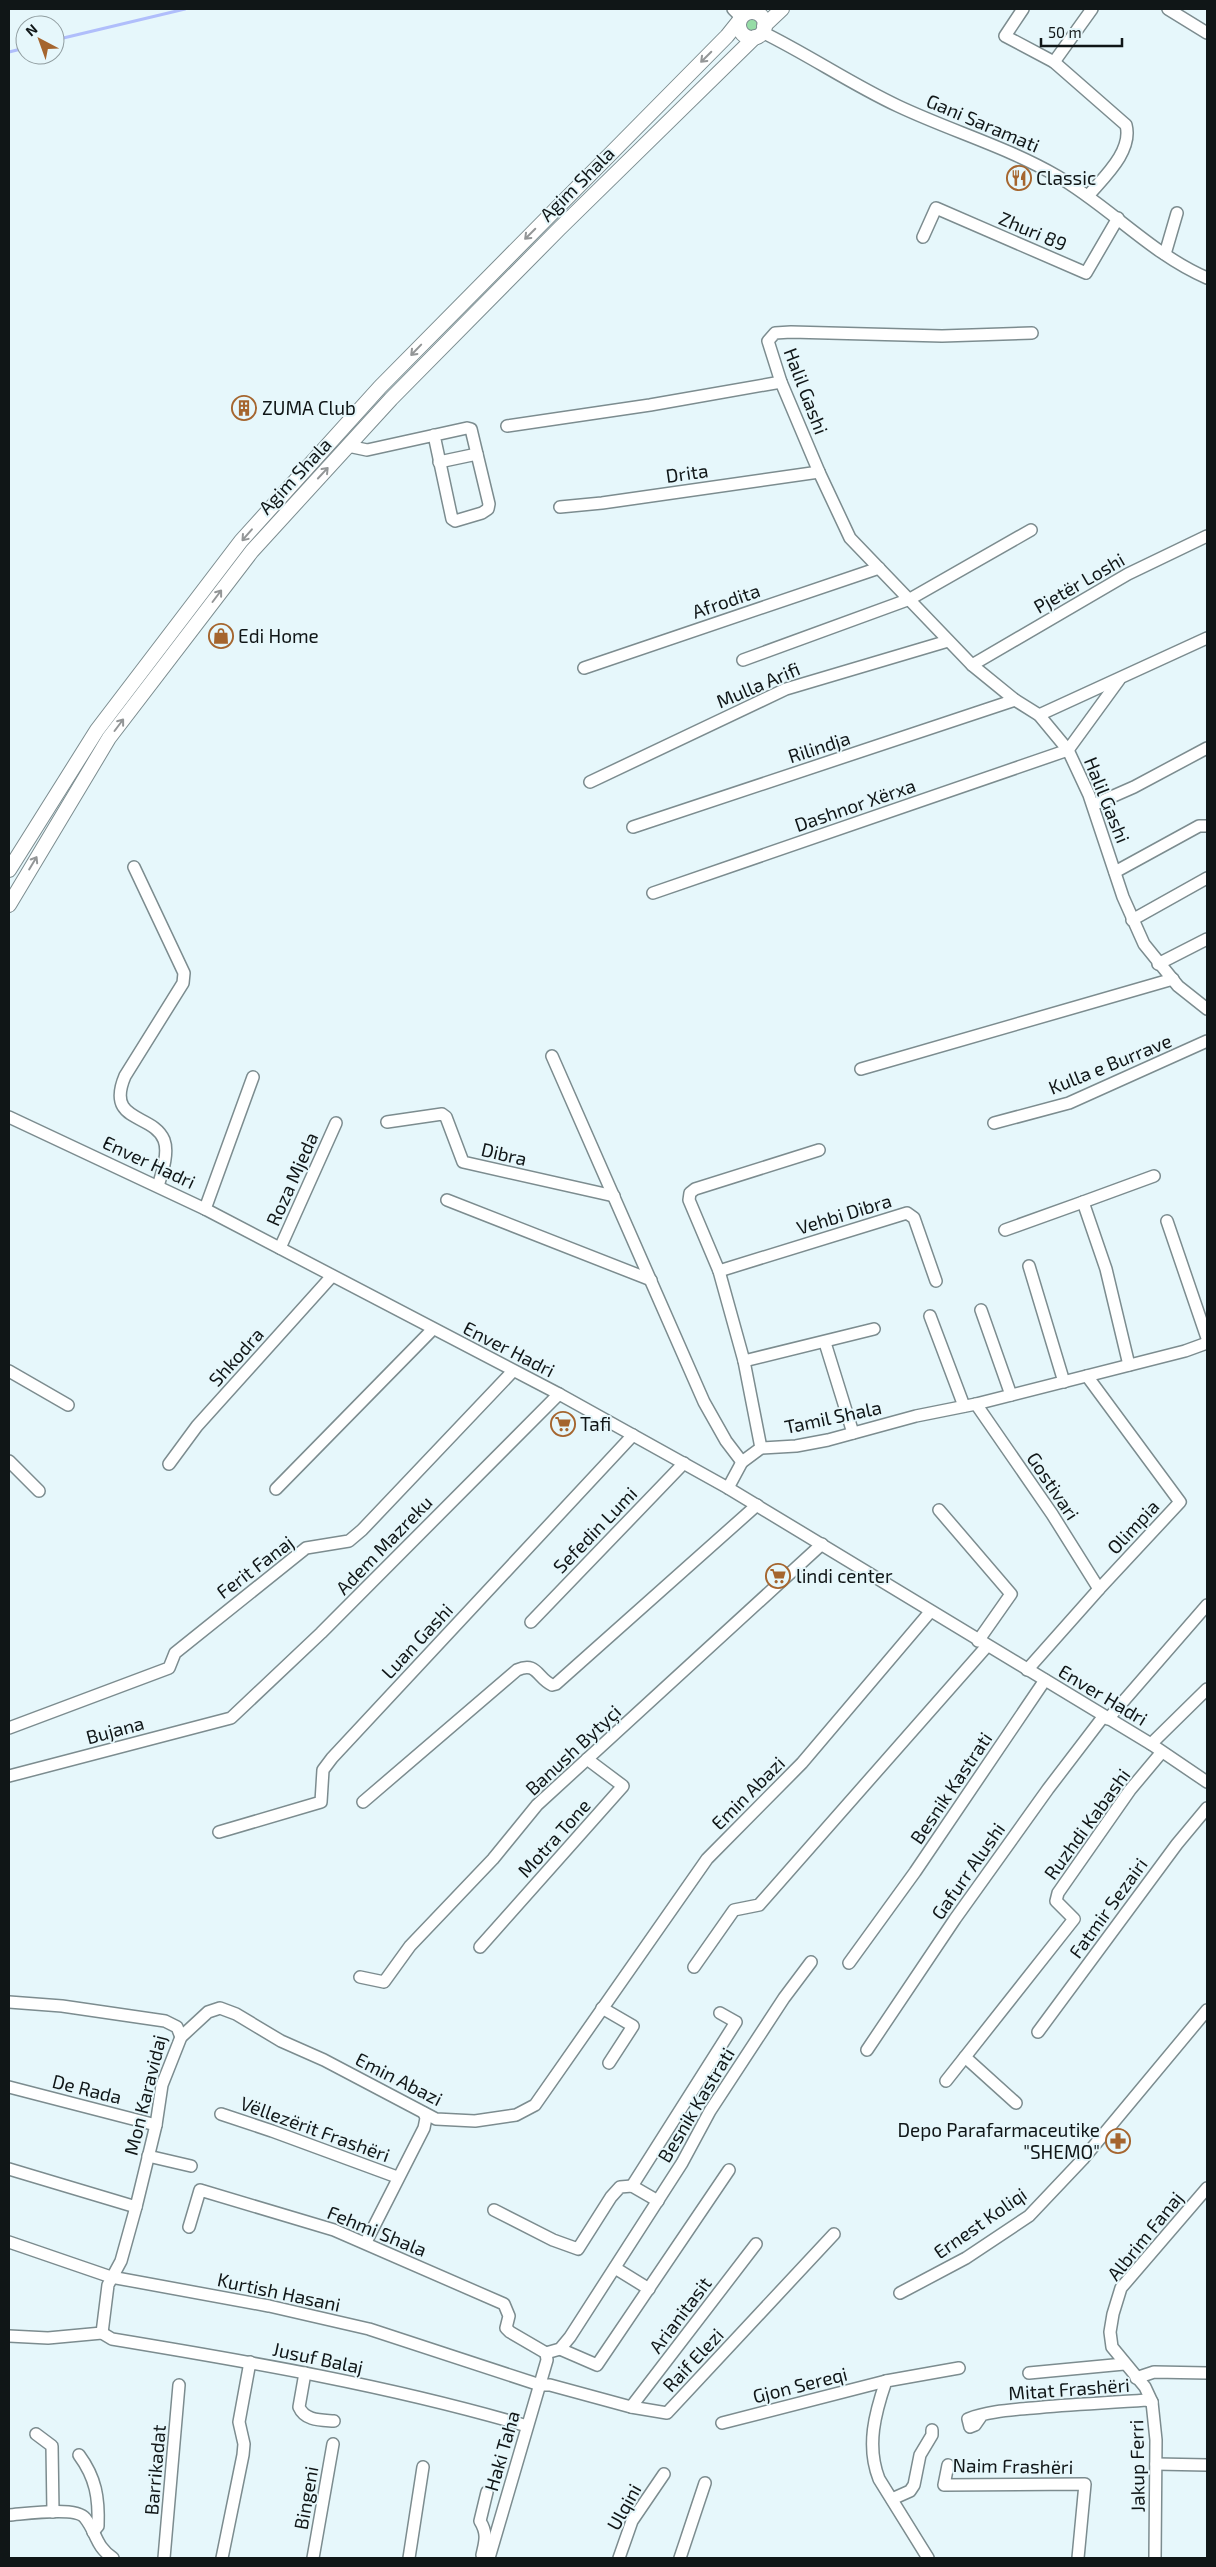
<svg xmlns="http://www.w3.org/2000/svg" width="1216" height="2567" font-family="'Exo 2',sans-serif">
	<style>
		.green { fill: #96dca6 }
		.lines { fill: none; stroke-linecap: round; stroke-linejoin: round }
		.stream { stroke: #b0befb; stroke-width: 3 }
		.minor-casing { stroke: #7c8c8f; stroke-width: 14 }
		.major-casing { stroke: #7c8c8f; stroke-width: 16 }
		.minor { stroke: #fff; stroke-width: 11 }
		.major { stroke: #fff; stroke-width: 14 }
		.oneway { stroke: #939697 }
		.labels { text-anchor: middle; stroke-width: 4; stroke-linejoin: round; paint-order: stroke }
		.street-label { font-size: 19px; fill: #101617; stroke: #e6f7fb }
		.poi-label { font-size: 19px; fill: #101617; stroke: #e6f7fb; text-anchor: start }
	</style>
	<rect width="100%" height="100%" fill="#e6f7fb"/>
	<circle class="green" cx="752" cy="24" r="9"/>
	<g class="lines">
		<g class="stream">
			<path d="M55,40L185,9"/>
			<path d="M9,52L25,48"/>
		</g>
		<defs>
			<g id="minor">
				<path d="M733,9L741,17"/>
				<path d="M1023,9L1005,36L1054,62L1126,125C1133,151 1104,177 1088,196"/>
				<path d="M1168,9L1207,33"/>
				<path d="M762,32C809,55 851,84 898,106C951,131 1007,147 1057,176C1109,206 1151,254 1207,278"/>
				<path d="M1054,62L1092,9"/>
				<path d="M923,237L936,208L1086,273L1118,218"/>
				<path d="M1165,254L1177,213"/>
				<path d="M1032,333L942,336L791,332L775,333L768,341L781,382L819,472L850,538L972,665L1015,700L1039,715L1068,750L1089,795L1123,897L1144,944L1178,986L1207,1009"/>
				<path d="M507,426L650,405L781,382"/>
				<path d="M348,446L367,450L467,428L471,429L489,504L488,509L482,513L455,521L452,519L434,435"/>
				<path d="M439,462L477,454"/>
				<path d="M560,507L602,503L819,472"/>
				<path d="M743,660L910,599L1031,530"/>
				<path d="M972,665L1128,574L1207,536"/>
				<path d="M584,668L879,568"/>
				<path d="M1039,715L1207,638"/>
				<path d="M590,782L786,689L948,641"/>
				<path d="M1093,805L1134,787L1207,748"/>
				<path d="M633,827L1015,700"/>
				<path d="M134,867L184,973L183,983L125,1076C105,1123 153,1113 164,1140C169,1153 162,1173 158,1186"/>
				<path d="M1115,872L1199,826H1207"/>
				<path d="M653,893L1068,750L1119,680"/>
				<path d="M1132,920L1207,878"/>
				<path d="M1158,964L1207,939"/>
				<path d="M552,1056L704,1402L726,1441L742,1462"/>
				<path d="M861,1069L1173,979"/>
				<path d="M9,1117L205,1209L559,1394L728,1488L1151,1744L1207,1782"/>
				<path d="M387,1122L442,1114L446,1117L463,1162L614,1196"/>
				<path d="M994,1123L1069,1103L1207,1041"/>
				<path d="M447,1200L651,1280"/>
				<path d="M205,1209L253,1077"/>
				<path d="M1167,1221L1207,1338"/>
				<path d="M1005,1230L1083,1202"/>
				<path d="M280,1248L336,1123"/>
				<path d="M1029,1266L1064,1382"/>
				<path d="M719,1271L907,1213L914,1218L936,1281"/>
				<path d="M981,1310L1011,1395"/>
				<path d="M930,1316L964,1406"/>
				<path d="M826,1346L853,1433"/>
				<path d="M744,1361L874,1329"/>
				<path d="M1129,1365L1106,1269L1083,1202L1154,1176"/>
				<path d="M9,1371L68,1405"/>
				<path d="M976,1404L1052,1514L1099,1589"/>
				<path d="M761,1448L744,1361L719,1271L689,1200L690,1193L695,1189L819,1150"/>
				<path d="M9,1461L39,1491"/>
				<path d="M169,1464L197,1426L332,1276"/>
				<path d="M728,1488L742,1462L761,1448L796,1446L828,1440L916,1416L976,1404L1185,1351L1207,1343"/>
				<path d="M276,1489L433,1329"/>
				<path d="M939,1510L1011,1594L978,1641"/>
				<path d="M531,1622L684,1463"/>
				<path d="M1027,1670L1099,1589L1180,1502L1087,1376"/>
				<path d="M1108,1719L1207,1605"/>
				<path d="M9,1728L169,1668L175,1653L306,1548L349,1541L362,1530L513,1371"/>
				<path d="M1151,1744L1207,1689"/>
				<path d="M9,1776L231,1718L321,1633L559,1394"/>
				<path d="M363,1802L517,1670C537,1661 537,1678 552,1685L556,1684L757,1505"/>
				<path d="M219,1832L321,1802L323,1770L332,1758L633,1435"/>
				<path d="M480,1947L623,1786L587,1759"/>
				<path d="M849,1963L915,1872L1045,1680"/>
				<path d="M694,1967L734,1910L759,1905L987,1646"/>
				<path d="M360,1977L384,1982L410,1946L493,1859L537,1805L822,1544"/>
				<path d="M9,2002L62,2006L165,2021L177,2027L181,2037"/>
				<path d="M602,2008L633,2026L609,2063"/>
				<path d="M1038,2032L1177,1844L1207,1808"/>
				<path d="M867,2050L955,1919L1048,1789L1103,1717"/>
				<path d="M965,2057L1016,2103"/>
				<path d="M946,2081L1074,1919L1056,1901L1058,1893L1130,1790L1161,1753"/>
				<path d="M9,2087L156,2125"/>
				<path d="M221,2114L272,2131L397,2177"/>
				<path d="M148,2156L191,2166"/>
				<path d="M9,2169L136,2207"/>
				<path d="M632,2186L736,2022L720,2013"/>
				<path d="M494,2210L553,2240L578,2249L611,2197L620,2187L632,2186L658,2201"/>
				<path d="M189,2227L200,2190L334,2230L504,2304L509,2316L506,2328L510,2332L546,2353"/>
				<path d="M9,2242L111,2277L269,2306L369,2329L540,2385H550L631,2407L667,2413L834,2234"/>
				<path d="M366,2242L424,2128L426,2118L424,2113"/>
				<path d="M615,2268L649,2289"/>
				<path d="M900,2293L966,2258L1029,2216L1083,2159L1207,2010"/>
				<path d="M102,2333L108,2285L121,2261L136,2207L156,2125L162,2085L181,2037L208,2012L220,2008L236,2014L281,2041L324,2060L436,2119L475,2121L516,2115L535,2105L707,1859L802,1763L930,1612"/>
				<path d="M9,2336L48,2338L102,2333L112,2339C251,2362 391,2386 527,2426"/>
				<path d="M560,2349L597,2365L729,2170"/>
				<path d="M546,2353L560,2349L570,2337L682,2163L710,2111L784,1998L811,1962"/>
				<path d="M305,2373L299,2407C305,2421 321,2420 334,2421"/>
				<path d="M1029,2373L1124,2364"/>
				<path d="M1136,2378L1154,2372L1207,2373"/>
				<path d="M631,2407L756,2244"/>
				<path d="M982,2415L975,2425L970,2427L968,2419C988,2411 1012,2410 1033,2408C1071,2404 1108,2403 1146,2400L1152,2402"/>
				<path d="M722,2423L886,2381"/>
				<path d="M36,2434L52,2446L53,2512"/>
				<path d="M79,2455C96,2478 99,2498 98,2526L93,2532"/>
				<path d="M1156,2464L1207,2465"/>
				<path d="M948,2465L944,2485L1085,2484L1078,2558"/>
				<path d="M892,2499L910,2491L914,2485L920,2455L932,2435V2430"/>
				<path d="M9,2515C24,2514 76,2506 85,2518C97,2533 95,2546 113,2558"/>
				<path d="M164,2558L179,2385"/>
				<path d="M222,2558L243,2455L244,2444L239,2422L250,2362"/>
				<path d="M313,2558L333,2444"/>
				<path d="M409,2558L423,2467"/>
				<path d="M484,2558L482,2555C485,2542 488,2534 480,2521L487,2492"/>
				<path d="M489,2558L547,2360L546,2353"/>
				<path d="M619,2558L632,2521L664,2474"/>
				<path d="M680,2558L705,2483"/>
				<path d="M928,2558L879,2479C866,2446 875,2413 886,2381L959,2368"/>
				<path d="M1155,2558L1156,2440L1152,2402L1145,2387L1112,2347L1110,2332L1113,2314L1121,2288L1207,2188"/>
			</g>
			<g id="major">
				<circle cx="752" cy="25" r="13"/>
				<path d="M764,26L782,9"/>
				<path d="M9,870L97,730L241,541L380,387L727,36L739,21"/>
				<path d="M9,905L109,738L252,551L391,399L559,229L755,37"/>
			</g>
		</defs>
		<use href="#minor" class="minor-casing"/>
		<use href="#major" class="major-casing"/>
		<use href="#minor" class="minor"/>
		<use href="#major" class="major"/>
	</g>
	<defs><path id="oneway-shaft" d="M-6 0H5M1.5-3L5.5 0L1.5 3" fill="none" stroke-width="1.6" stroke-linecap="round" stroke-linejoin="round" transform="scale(1.25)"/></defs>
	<g class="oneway">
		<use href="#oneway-shaft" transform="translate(706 57) rotate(135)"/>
		<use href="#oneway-shaft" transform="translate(530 234) rotate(135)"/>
		<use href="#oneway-shaft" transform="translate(416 350) rotate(134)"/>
		<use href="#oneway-shaft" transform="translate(323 473) rotate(-47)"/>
		<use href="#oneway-shaft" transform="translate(247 535) rotate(131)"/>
		<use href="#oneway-shaft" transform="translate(217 596) rotate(-53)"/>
		<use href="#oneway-shaft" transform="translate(119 725) rotate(-53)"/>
		<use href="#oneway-shaft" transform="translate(33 863) rotate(-59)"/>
	</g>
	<defs>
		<symbol id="restaurant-ring" viewBox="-11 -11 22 22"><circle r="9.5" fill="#e6f7fb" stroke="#a5652e" stroke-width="1.5"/><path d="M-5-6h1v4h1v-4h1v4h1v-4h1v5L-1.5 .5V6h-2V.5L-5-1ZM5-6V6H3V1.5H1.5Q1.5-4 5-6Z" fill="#a5652e"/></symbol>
		<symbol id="building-ring" viewBox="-11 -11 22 22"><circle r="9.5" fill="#e6f7fb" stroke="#a5652e" stroke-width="1.5"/><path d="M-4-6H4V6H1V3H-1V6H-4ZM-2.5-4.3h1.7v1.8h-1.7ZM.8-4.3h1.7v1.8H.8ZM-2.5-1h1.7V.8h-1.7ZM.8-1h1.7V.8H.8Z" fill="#a5652e"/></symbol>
		<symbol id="shop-ring" viewBox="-11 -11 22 22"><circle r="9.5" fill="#e6f7fb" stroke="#a5652e" stroke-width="1.5"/><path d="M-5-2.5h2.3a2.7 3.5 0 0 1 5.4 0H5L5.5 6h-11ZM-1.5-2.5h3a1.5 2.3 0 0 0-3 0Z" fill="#a5652e"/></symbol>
		<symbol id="supermarket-ring" viewBox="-11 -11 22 22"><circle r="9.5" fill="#e6f7fb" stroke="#a5652e" stroke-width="1.5"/><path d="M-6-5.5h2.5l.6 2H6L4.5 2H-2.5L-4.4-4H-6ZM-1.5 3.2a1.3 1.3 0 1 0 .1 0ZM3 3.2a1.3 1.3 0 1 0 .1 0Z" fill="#a5652e"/></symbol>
		<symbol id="pharmacy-ring" viewBox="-11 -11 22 22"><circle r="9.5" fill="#e6f7fb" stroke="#a5652e" stroke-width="1.5"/><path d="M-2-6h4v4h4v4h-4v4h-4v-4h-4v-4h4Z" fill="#a5652e"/></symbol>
	</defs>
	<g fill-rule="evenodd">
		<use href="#restaurant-ring" x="1005" y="164" width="28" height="28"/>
		<use href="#building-ring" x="230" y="394" width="28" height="28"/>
		<use href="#shop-ring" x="207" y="622" width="28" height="28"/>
		<use href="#supermarket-ring" x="549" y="1410" width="28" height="28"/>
		<use href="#supermarket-ring" x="764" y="1562" width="28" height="28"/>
		<use href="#pharmacy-ring" x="1104" y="2127" width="28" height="28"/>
	</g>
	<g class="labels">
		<g class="street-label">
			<text transform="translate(983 123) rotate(23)" y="7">Gani Saramati</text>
			<text transform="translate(577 184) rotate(-45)" y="7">Agim Shala</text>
			<text transform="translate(1033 231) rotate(23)" y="7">Zhuri 89</text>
			<text transform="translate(806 391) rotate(69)" y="7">Halil Gashi</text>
			<text transform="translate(687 473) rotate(-8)" y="7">Drita</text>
			<text transform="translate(295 476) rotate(-47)" y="7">Agim Shala</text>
			<text transform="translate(1079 583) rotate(-30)" y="7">Pjetër Loshi</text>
			<text transform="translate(726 601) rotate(-19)" y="7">Afrodita</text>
			<text transform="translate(758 685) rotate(-23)" y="7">Mulla Arifi</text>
			<text transform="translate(819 747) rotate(-18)" y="7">Rilindja</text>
			<text transform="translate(1107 800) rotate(68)" y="7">Halil Gashi</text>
			<text transform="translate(855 805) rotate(-19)" y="7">Dashnor Xërxa</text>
			<text transform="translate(1110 1064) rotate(-22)" y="7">Kulla e Burrave</text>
			<text transform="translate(504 1154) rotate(13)" y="7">Dibra</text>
			<text transform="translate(149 1162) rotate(25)" y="7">Enver Hadri</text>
			<text transform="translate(292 1179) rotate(-66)" y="7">Roza Mjeda</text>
			<text transform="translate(844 1214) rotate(-17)" y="7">Vehbi Dibra</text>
			<text transform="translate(509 1349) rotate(27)" y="7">Enver Hadri</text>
			<text transform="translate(236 1357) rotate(-48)" y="7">Shkodra</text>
			<text transform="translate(833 1417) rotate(-12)" y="7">Tamil Shala</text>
			<text transform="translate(1053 1486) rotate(56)" y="7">Gostivari</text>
			<text transform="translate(1133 1527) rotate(-47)" y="7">Olimpia</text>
			<text transform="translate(595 1530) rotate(-46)" y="7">Sefedin Lumi</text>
			<text transform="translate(384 1545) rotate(-46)" y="7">Adem Mazreku</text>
			<text transform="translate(255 1567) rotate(-37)" y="7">Ferit Fanaj</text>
			<text transform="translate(417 1641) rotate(-47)" y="7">Luan Gashi</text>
			<text transform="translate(1103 1695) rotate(31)" y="7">Enver Hadri</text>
			<text transform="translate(115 1730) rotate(-15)" y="7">Bujana</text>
			<text transform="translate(573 1750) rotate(-43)" y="7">Banush Bytyçi</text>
			<text transform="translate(951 1788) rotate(-56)" y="7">Besnik Kastrati</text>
			<text transform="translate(748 1793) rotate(-45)" y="7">Emin Abazi</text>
			<text transform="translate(1087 1824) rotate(-54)" y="7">Ruzhdi Kabashi</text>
			<text transform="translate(554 1838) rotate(-48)" y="7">Motra Tone</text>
			<text transform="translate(968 1871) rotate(-55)" y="7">Gafurr Alushi</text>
			<text transform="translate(1108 1908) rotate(-54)" y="7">Fatmir Sezairi</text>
			<text transform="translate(399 2079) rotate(27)" y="7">Emin Abazi</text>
			<text transform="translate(87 2089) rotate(14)" y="7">De Rada</text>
			<text transform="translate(145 2095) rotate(-76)" y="7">Mon Karavidaj</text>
			<text transform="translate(696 2105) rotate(-59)" y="7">Besnik Kastrati</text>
			<text transform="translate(315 2129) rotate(20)" y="7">Vëllezërit Frashëri</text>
			<text transform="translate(980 2223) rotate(-35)" y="7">Ernest Koliqi</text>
			<text transform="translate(377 2231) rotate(22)" y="7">Fehmi Shala</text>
			<text transform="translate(1145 2236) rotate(-51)" y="7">Albrim Fanaj</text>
			<text transform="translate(279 2292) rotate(12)" y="7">Kurtish Hasani</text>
			<text transform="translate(680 2315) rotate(-53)" y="7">Arianitasit</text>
			<text transform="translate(318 2358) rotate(12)" y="7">Jusuf Balaj</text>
			<text transform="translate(693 2360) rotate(-47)" y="7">Raif Elezi</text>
			<text transform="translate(800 2385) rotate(-14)" y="7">Gjon Sereqi</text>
			<text transform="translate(1069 2389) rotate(-4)" y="7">Mitat Frashëri</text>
			<text transform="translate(502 2451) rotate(-74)" y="7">Haki Taha</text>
			<text transform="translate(1013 2466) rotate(1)" y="7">Naim Frashëri</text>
			<text transform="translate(1137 2466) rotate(-91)" y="7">Jakup Ferri</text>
			<text transform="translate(155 2470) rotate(-85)" y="7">Barrikadat</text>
			<text transform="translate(306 2498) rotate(-80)" y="7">Bingeni</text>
			<text transform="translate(624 2507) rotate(-61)" y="7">Ulqini</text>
		</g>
		<g class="poi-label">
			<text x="1036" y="185">Classic</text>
			<text x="262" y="415">ZUMA Club</text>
			<text x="238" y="643">Edi Home</text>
			<text x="580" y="1431">Tafi</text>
			<text x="796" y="1583">lindi center</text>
			<text x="1100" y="2137" text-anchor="end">Depo Parafarmaceutike<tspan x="1100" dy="22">"SHEMO"</tspan></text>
		</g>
	</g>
	<rect width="1216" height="2567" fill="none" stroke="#101617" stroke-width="20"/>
	<g transform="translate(40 40) rotate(319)"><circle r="24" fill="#e6f7fb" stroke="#909da0"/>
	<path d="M0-4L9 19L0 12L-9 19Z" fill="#a5652e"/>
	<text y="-8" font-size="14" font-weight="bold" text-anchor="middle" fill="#101617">N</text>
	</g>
	<path d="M1041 38v8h81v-8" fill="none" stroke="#101617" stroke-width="2.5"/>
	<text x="1048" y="38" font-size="15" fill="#101617" stroke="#e6f7fb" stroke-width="4" paint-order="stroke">50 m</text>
</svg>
